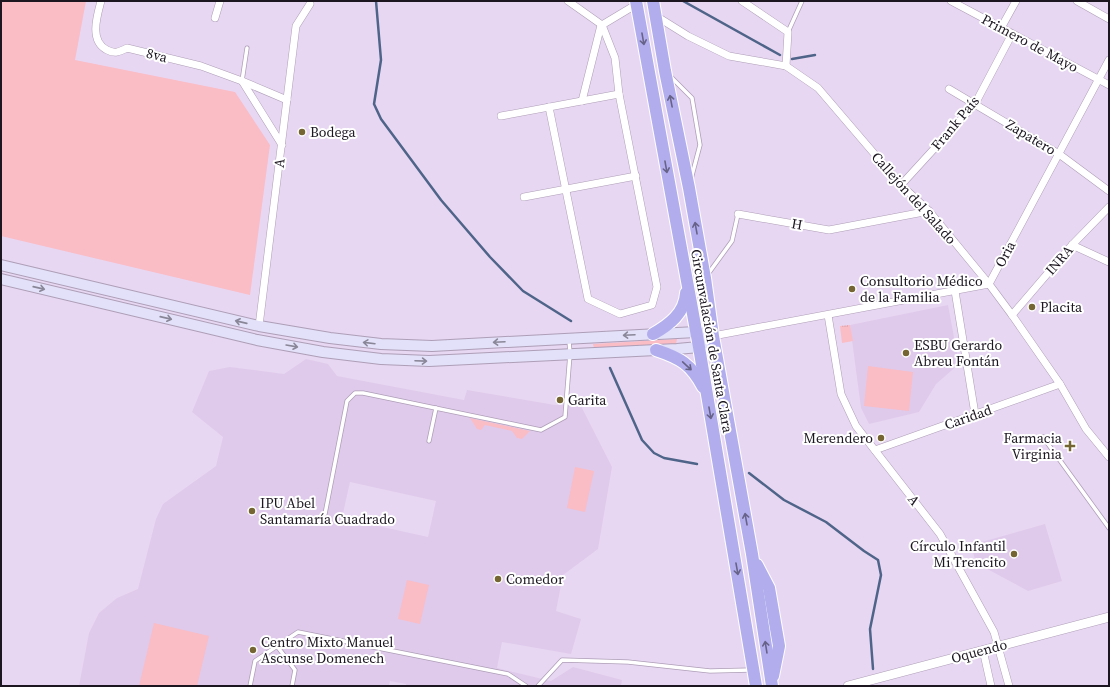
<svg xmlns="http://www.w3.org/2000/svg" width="1110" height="687" font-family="'Source Serif 4',serif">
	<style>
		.built { fill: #dfcaeb; fill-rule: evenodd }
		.grass { fill: #fabcc5 }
		.park { fill: url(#park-tufts) }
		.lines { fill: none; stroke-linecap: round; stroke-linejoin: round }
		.stream { stroke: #4e6489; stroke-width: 2.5 }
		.service-casing { stroke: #ae9eb7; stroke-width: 5 }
		.minor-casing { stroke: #ae9eb7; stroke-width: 8 }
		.tertiary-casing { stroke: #ae9eb7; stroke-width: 10 }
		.secondary-casing { stroke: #ae9eb7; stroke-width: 12 }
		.trunk-casing { stroke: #fff; stroke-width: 14 }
		.service { stroke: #fff; stroke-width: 3.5 }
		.minor { stroke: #fff; stroke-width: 7 }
		.tertiary { stroke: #fff; stroke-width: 9 }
		.secondary { stroke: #e2e1f9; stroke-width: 10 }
		.trunk { stroke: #b2aeee; stroke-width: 12 }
		.oneway { stroke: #676287 }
		.oneway2 { stroke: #898697 }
		.poi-dot { fill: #756533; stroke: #fff; stroke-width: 1.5 }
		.labels { text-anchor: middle; stroke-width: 4; stroke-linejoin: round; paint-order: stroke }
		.street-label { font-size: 14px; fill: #1c1620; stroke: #fff }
		.poi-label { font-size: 14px; fill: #1c1620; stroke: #fff; text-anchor: start }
	</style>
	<defs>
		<pattern id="park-tufts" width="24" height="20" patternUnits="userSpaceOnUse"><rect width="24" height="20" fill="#fabcc5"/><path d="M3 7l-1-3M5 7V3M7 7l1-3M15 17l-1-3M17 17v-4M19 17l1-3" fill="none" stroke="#d6a1a9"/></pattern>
	</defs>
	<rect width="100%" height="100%" fill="#e8d7f2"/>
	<g class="built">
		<path d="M948,305L959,364L936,384L919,412L869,424L861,408L850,325Z"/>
		<path d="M306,359L328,364L337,376L464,400L467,390L555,405H564V404L581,406L612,467L598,549L563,575L556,611L581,619L571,654L502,642L497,668L551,681L573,667L622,680L621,686H406V684L390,681L389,686H79L89,633L99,613L117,598L138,589L156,519L163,504L216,466L223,437L192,412L209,371L230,367L284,374ZM350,482L436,501L428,537L342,518Z"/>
		<path d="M1045,524L1062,581L1028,591L976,563L971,545Z"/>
	</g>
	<g class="grass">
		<path d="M1,1H86L75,60L235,92L270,145L250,295L1,236Z"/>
		<path d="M677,339L676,344L594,348L593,344Z"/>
		<path d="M868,366L913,372L909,411L864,406Z"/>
		<path d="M470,418L530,431L522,439L517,438L512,431L485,425L481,430L477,429Z"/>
		<path d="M575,467L594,471L585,512L567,508Z"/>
		<path d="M407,580L429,585L420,624L398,619Z"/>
		<path d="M154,623L209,636L197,686H139Z"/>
	</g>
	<path class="park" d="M850,325L853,341L842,343L840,326Z"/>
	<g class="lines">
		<g class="stream">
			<path d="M376,1L381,60L374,104L381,119L441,200L490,257L523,291L571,321"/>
			<path d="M683,1L780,55"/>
			<path d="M792,59L815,55"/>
			<path d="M610,368L642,440L654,453L664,458L697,464"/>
			<path d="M749,473L784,500L826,522L864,551L878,560L881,575L870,629L873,669"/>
		</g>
		<defs>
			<g id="service">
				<path d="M788,32L802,1"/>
				<path d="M669,75L692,98L700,145L691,179"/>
				<path d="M242,81L247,48"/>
				<path d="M708,274L732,241L738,214"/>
				<path d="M1043,437L1109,528"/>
				<path d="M429,441L436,408"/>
				<path d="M325,514L347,401L355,393H363L541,430L565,417L570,354L569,340"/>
				<path d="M277,646L295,670L292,686"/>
				<path d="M250,686L255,661L298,632L508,674L526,686"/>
				<path d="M538,686L562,660L628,662L710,671L751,670"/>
			</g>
			<g id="minor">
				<path d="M101,1C97,16 89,41 107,50C115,54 119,52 127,48L201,66L242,81L287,100"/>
				<path d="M568,1L602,25L637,4"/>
				<path d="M742,1L788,32L786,66"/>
				<path d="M951,1L1109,85"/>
				<path d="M1077,1L1109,19"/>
				<path d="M656,16L688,36L729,56L786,66L818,88L901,185L929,211L989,284L1012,315L1060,384L1086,429L1109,457"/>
				<path d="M215,18L220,1"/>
				<path d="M1001,28L1016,1"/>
				<path d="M242,81L282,145"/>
				<path d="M949,89L1059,154L1109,191"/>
				<path d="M582,101L601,25"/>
				<path d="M549,107L588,299L620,314L652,305L657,287L619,94L615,58L602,25"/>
				<path d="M501,116L619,94"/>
				<path d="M901,185L975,104L1012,34"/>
				<path d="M524,197L636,176"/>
				<path d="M738,214L829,230L929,211"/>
				<path d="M1072,245L1109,262"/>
				<path d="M955,291L975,414"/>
				<path d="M828,315L841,394L856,426L940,534L994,632L1009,686"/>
				<path d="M1012,315L1072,245L1109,207"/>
				<path d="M259,326L296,26L310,4"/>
				<path d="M713,336L989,284L1109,60"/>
				<path d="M875,450L1060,384"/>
				<path d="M983,650L991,686"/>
			</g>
			<path id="tertiary" d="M848,686L1109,617"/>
			<path id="secondary" d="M1,265L259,326L330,338L381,344L432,346L696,332L713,336L699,347L677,349L429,361L381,359L323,352L257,340L1,279"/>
			<g id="trunk">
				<path d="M636,1L699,347L756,686"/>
				<path d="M653,1L665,71L689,188L705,278L713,336L752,554L772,686"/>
				<path d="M653,334C669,325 685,313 686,293"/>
				<path d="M656,350C680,358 691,364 703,387"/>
				<path d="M757,565L769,588L779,646L773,676"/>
			</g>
		</defs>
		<use href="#service" class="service-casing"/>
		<use href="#minor" class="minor-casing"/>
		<use href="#tertiary" class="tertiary-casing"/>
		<use href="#secondary" class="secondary-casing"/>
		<use href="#trunk" class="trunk-casing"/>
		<use href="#service" class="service"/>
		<use href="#minor" class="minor"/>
		<use href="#tertiary" class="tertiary"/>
		<use href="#secondary" class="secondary"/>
		<use href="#trunk" class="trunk"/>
	</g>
	<defs><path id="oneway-shaft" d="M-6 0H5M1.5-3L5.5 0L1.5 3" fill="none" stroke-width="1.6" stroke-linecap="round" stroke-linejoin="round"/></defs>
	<g class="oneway">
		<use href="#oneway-shaft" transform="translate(643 39) rotate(80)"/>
		<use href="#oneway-shaft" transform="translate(671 101) rotate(-101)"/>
		<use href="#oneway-shaft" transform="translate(666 167) rotate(80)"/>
		<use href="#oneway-shaft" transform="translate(696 228) rotate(-100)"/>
		<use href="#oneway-shaft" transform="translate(687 366) rotate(43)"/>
		<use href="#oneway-shaft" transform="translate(710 413) rotate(80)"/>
		<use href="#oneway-shaft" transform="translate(746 519) rotate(-100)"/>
		<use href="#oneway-shaft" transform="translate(737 569) rotate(80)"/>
		<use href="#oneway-shaft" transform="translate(766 647) rotate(-99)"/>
	</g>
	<g class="oneway2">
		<use href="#oneway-shaft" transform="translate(39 288) rotate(13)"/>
		<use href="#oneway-shaft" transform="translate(166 318) rotate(13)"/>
		<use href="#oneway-shaft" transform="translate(241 322) rotate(-167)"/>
		<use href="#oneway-shaft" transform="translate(629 335) rotate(177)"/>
		<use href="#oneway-shaft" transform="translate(499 342) rotate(177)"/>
		<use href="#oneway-shaft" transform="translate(369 343) rotate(-173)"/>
		<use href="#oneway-shaft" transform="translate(292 346) rotate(10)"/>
		<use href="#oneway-shaft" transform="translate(421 361) rotate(2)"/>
	</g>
	<g class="poi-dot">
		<circle cx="302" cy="132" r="4"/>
		<circle cx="852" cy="289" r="4"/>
		<circle cx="1032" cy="307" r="4"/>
		<circle cx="906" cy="353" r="4"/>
		<circle cx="560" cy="400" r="4"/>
		<circle cx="881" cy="438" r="4"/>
		<path d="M1068 440h4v4h4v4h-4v4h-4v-4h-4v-4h4z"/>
		<circle cx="252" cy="511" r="4"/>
		<circle cx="1014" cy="554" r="4"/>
		<circle cx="498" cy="579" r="4"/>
		<circle cx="253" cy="650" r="4"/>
	</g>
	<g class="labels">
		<g class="street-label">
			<text transform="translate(1030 43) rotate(28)" y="5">Primero de Mayo</text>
			<text transform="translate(157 55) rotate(14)" y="5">8va</text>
			<text transform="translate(955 123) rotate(-50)" y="5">Frank País</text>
			<text transform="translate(1031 137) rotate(31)" y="5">Zapatero</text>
			<text transform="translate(279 163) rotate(-83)" y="5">A</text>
			<text transform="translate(914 198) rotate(48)" y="5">Callejón del Salado</text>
			<text transform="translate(797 224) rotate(10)" y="5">H</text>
			<text transform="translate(1005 254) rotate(-62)" y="5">Oria</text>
			<text transform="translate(1059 260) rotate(-49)" y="5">INRA</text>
			<text transform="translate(712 341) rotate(80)" y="5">Circunvalación de Santa Clara</text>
			<text transform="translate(968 417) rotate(-19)" y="5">Caridad</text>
			<text transform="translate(914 500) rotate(53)" y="5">A</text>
			<text transform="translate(979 651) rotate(-15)" y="5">Oquendo</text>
		</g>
		<g class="poi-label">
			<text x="310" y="137">Bodega</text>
			<text x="860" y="286">Consultorio Médico<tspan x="860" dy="16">de la Familia</tspan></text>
			<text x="1040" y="312">Placita</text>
			<text x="914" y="350">ESBU Gerardo<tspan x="914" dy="16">Abreu Fontán</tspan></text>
			<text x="568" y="405">Garita</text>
			<text x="873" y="443" text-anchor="end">Merendero</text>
			<text x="1062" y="443" text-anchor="end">Farmacia<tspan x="1062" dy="16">Virginia</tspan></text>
			<text x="260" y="508">IPU Abel<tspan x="260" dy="16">Santamaría Cuadrado</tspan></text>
			<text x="1006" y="551" text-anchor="end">Círculo Infantil<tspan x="1006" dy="16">Mi Trencito</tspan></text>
			<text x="506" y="584">Comedor</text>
			<text x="261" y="647">Centro Mixto Manuel<tspan x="261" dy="16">Ascunse Domenech</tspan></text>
		</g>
	</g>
	<rect width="1110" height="687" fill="none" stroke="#1c1620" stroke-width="4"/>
</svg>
